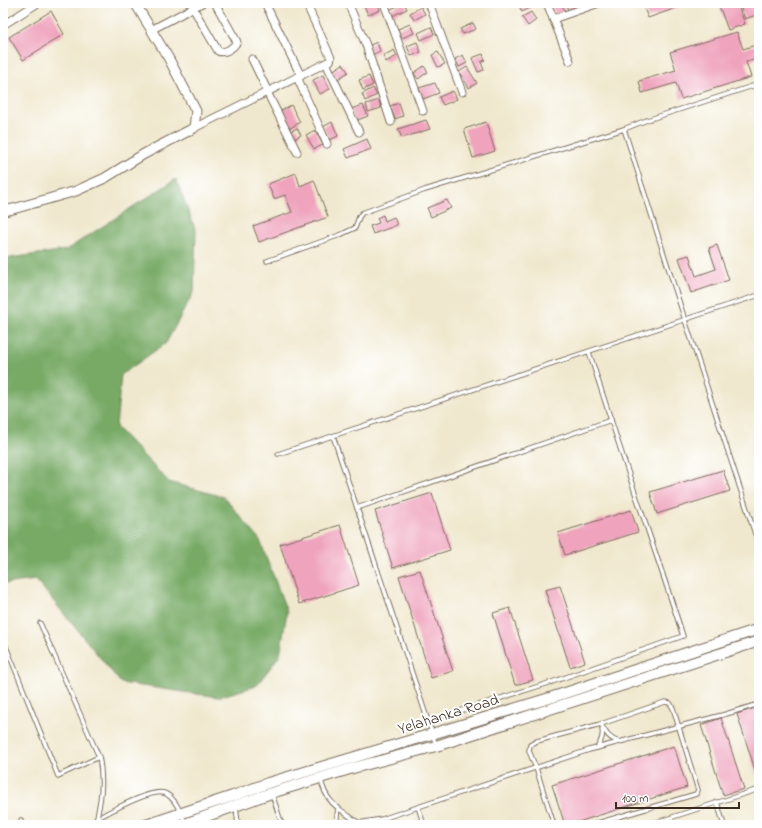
<svg xmlns="http://www.w3.org/2000/svg" width="762" height="828" font-family="'Indie Flower',sans-serif">
	<style>
		.forest { fill: #78aa66; stroke: #5a6a42 }
		.building { fill: #efa3bd }
		.lines { fill: none; stroke-linecap: round; stroke-linejoin: round }
		.lane-casing { stroke: #7a6c5c; stroke-width: 5.5 }
		.street-casing { stroke: #7a6c5c; stroke-width: 9 }
		.secondary-casing { stroke: #7a6c5c; stroke-width: 11 }
		.primary-casing { stroke: #7a6c5c; stroke-width: 12 }
		.lane { stroke: #fff; stroke-width: 3.5 }
		.street { stroke: #fff; stroke-width: 7 }
		.secondary { stroke: #fff; stroke-width: 9 }
		.primary { stroke: #fff; stroke-width: 10 }
		.labels { text-anchor: middle; stroke-width: 4; stroke-linejoin: round; paint-order: stroke }
		.street-label { font-size: 16px; fill: #3b2a1e; stroke: #fff }
	</style>
	<rect width="100%" height="100%" fill="#fff"/>
	<filter id="ink" filterUnits="userSpaceOnUse"><feTurbulence type="fractalNoise" baseFrequency=".025" numOctaves="2"/><feDisplacementMap in="SourceGraphic" scale="8" xChannelSelector="R" yChannelSelector="G"/><feConvolveMatrix kernelMatrix="1 2 1 2 8 2 1 2 1" color-interpolation-filters="sRGB"/></filter>
	<filter id="wash" filterUnits="userSpaceOnUse"><feTurbulence type="fractalNoise" baseFrequency=".012" numOctaves="4" result="noise"/><feDisplacementMap in="SourceGraphic" scale="16" xChannelSelector="R" yChannelSelector="G"/><feGaussianBlur stdDeviation="0.9" result="paint"/><feColorMatrix in="noise" values="0 0 0 0 0 0 0 0 0 0 0 0 0 0 0 0 0 1.4 0 .05"/><feComposite in="paint" operator="in"/></filter>
	<g filter="url(#wash)">
		<rect width="100%" height="100%" fill="#f0e8ce"/>
		<path class="forest" d="M176,179L196,231L194,292L166,343L121,375L116,427L169,482L224,497L260,540L287,612L280,655L256,686L218,697L121,683L36,580L3,584V259L66,250Z"/>
		<g id="blocks">
			<g class="building">
				<path d="M363,3H378L380,10L368,15Z"/>
				<path d="M404,3L407,9L392,16L389,10Z"/>
				<path d="M524,3H533L534,6L522,12L519,6Z"/>
				<path d="M553,3H561L565,11L556,15L550,4Z"/>
				<path d="M565,3H574L576,6L568,10Z"/>
				<path d="M642,3H681L682,6L648,18Z"/>
				<path d="M718,3H737L745,24L728,30Z"/>
				<path d="M739,3H759V14L745,19Z"/>
				<path d="M421,7L425,14L414,20L410,13Z"/>
				<path d="M51,11L64,34L23,60L9,37Z"/>
				<path d="M531,12L536,20L528,26L522,17Z"/>
				<path d="M473,23L476,29L463,34L460,29Z"/>
				<path d="M410,24L414,33L402,38L398,29Z"/>
				<path d="M431,27L434,34L421,40L418,33Z"/>
				<path d="M737,32L743,49L759,44V58L746,62L751,77L681,99L676,83L642,93L639,81L676,70L670,52Z"/>
				<path d="M377,42L380,51L372,55L368,46Z"/>
				<path d="M417,42L421,52L411,56L407,46Z"/>
				<path d="M394,50L397,56L386,62L383,56Z"/>
				<path d="M438,52L445,64L438,67L432,55Z"/>
				<path d="M483,54L485,60L481,62L484,70L478,72L472,58Z"/>
				<path d="M463,55L467,63L459,67L455,59Z"/>
				<path d="M343,64L348,72L338,79L332,71Z"/>
				<path d="M424,66L428,72L418,79L414,73Z"/>
				<path d="M467,67L477,83L469,88L459,72Z"/>
				<path d="M323,75L330,89L320,94L313,80Z"/>
				<path d="M369,76L373,85L363,90L359,80Z"/>
				<path d="M435,83L439,93L423,99L419,88Z"/>
				<path d="M373,88L377,95L365,101L362,94Z"/>
				<path d="M453,91L457,99L443,105L439,97Z"/>
				<path d="M379,100L381,108L368,112L366,104Z"/>
				<path d="M399,103L403,116L395,119L390,106Z"/>
				<path d="M291,105L300,122L289,129L279,112Z"/>
				<path d="M363,105L368,116L355,121L351,109Z"/>
				<path d="M426,120L430,129L402,138L398,129Z"/>
				<path d="M332,122L338,136L330,140L323,127Z"/>
				<path d="M486,122L495,151L473,158L464,129Z"/>
				<path d="M297,128L301,135L294,139L290,132Z"/>
				<path d="M315,130L323,145L314,149L306,135Z"/>
				<path d="M367,139L371,149L348,158L344,149Z"/>
				<path d="M296,173L300,186L314,180L328,217L259,242L253,226L292,212L285,195L274,199L268,184Z"/>
				<path d="M447,200L451,208L431,217L427,208Z"/>
				<path d="M383,215L385,221L394,217L397,225L373,234L370,226L379,223L377,218Z"/>
				<path d="M717,245L729,280L691,293L679,258L689,255L696,276L716,269L709,248Z"/>
				<path d="M723,470L730,491L657,514L650,492Z"/>
				<path d="M432,493L450,550L393,568L375,511Z"/>
				<path d="M631,510L638,532L565,555L558,533Z"/>
				<path d="M340,525L359,585L299,604L280,544Z"/>
				<path d="M420,570L453,671L431,678L399,576Z"/>
				<path d="M560,586L585,662L570,667L545,590Z"/>
				<path d="M510,608L533,680L515,685L493,613Z"/>
				<path d="M758,707L759,712V782L737,714Z"/>
				<path d="M721,718L744,789L723,795L701,725Z"/>
				<path d="M674,746L687,787L569,825H565L552,785Z"/>
			</g>
		</g>
	</g>
	<g filter="url(#ink)">
		<use href="#blocks" fill-opacity="0" stroke="#7a6c5c" stroke-width="1"/>
		<g class="lines">
			<defs>
				<g id="lane">
					<path d="M624,129L685,320L759,546"/>
					<path d="M267,261L340,235L355,228L359,217L362,213L425,190L624,129L647,120L759,84"/>
					<path d="M589,352L611,420"/>
					<path d="M333,436L436,745"/>
					<path d="M278,454L759,295"/>
					<path d="M357,508L611,420C634,492 660,564 683,636L552,682L428,721"/>
					<path d="M3,639L58,776L99,757L40,623"/>
					<path d="M601,724C606,733 608,738 619,742"/>
					<path d="M597,748C601,742 604,736 602,729"/>
					<path d="M321,779C325,803 341,810 359,823L382,819L589,750L726,714L759,704"/>
					<path d="M272,794L282,825"/>
					<path d="M717,802L724,825"/>
					<path d="M236,806L238,825"/>
					<path d="M418,807L424,825"/>
					<path d="M96,819C109,812 150,789 164,793C174,796 182,814 185,823"/>
					<path d="M20,825L21,820"/>
					<path d="M95,825C101,802 104,781 99,757"/>
					<path d="M336,825L338,808"/>
					<path d="M554,825L536,768L529,751L530,745L537,741L601,724L665,702L670,703L673,708L698,790L696,794L591,825"/>
					<path d="M648,825L759,789"/>
				</g>
				<g id="street">
					<path d="M265,3L301,76"/>
					<path d="M348,3L366,45L391,122"/>
					<path d="M384,3L423,111"/>
					<path d="M429,3L462,92"/>
					<path d="M547,3L570,61"/>
					<path d="M193,8L218,51C225,54 233,48 237,42L215,3"/>
					<path d="M553,19L599,3"/>
					<path d="M3,25L38,3"/>
					<path d="M151,30L202,3"/>
					<path d="M252,59L268,92"/>
					<path d="M326,63L359,132"/>
					<path d="M297,77L327,144"/>
					<path d="M267,92L297,152"/>
					<path d="M194,128L330,61L331,58L306,3"/>
				</g>
				<path id="secondary" d="M3,211L13,209L76,191L105,178L144,154L194,128L196,111L169,59L135,3"/>
				<g id="primary">
					<path d="M146,825L233,796L268,783L432,734L553,697L759,629"/>
					<path d="M182,825L271,793L353,768L436,746L759,641"/>
				</g>
			</defs>
			<use href="#lane" class="lane-casing"/>
			<use href="#street" class="street-casing"/>
			<use href="#secondary" class="secondary-casing"/>
			<use href="#primary" class="primary-casing"/>
			<use href="#lane" class="lane"/>
			<use href="#street" class="street"/>
			<use href="#secondary" class="secondary"/>
			<use href="#primary" class="primary"/>
		</g>
	</g>
	<g class="labels">
		<g class="street-label">
			<text transform="translate(448 713) rotate(-17)" y="6">Yelahanka Road</text>
		</g>
	</g>
	<rect width="762" height="828" fill="none" stroke="#fff" stroke-width="16"/>
	<path d="M616 802v6h123v-6" fill="none" stroke="#3b2a1e" stroke-width="2"/>
	<text x="622" y="802" font-size="12" fill="#3b2a1e" stroke="#ffffff" stroke-width="3" paint-order="stroke">100 m</text>
</svg>
